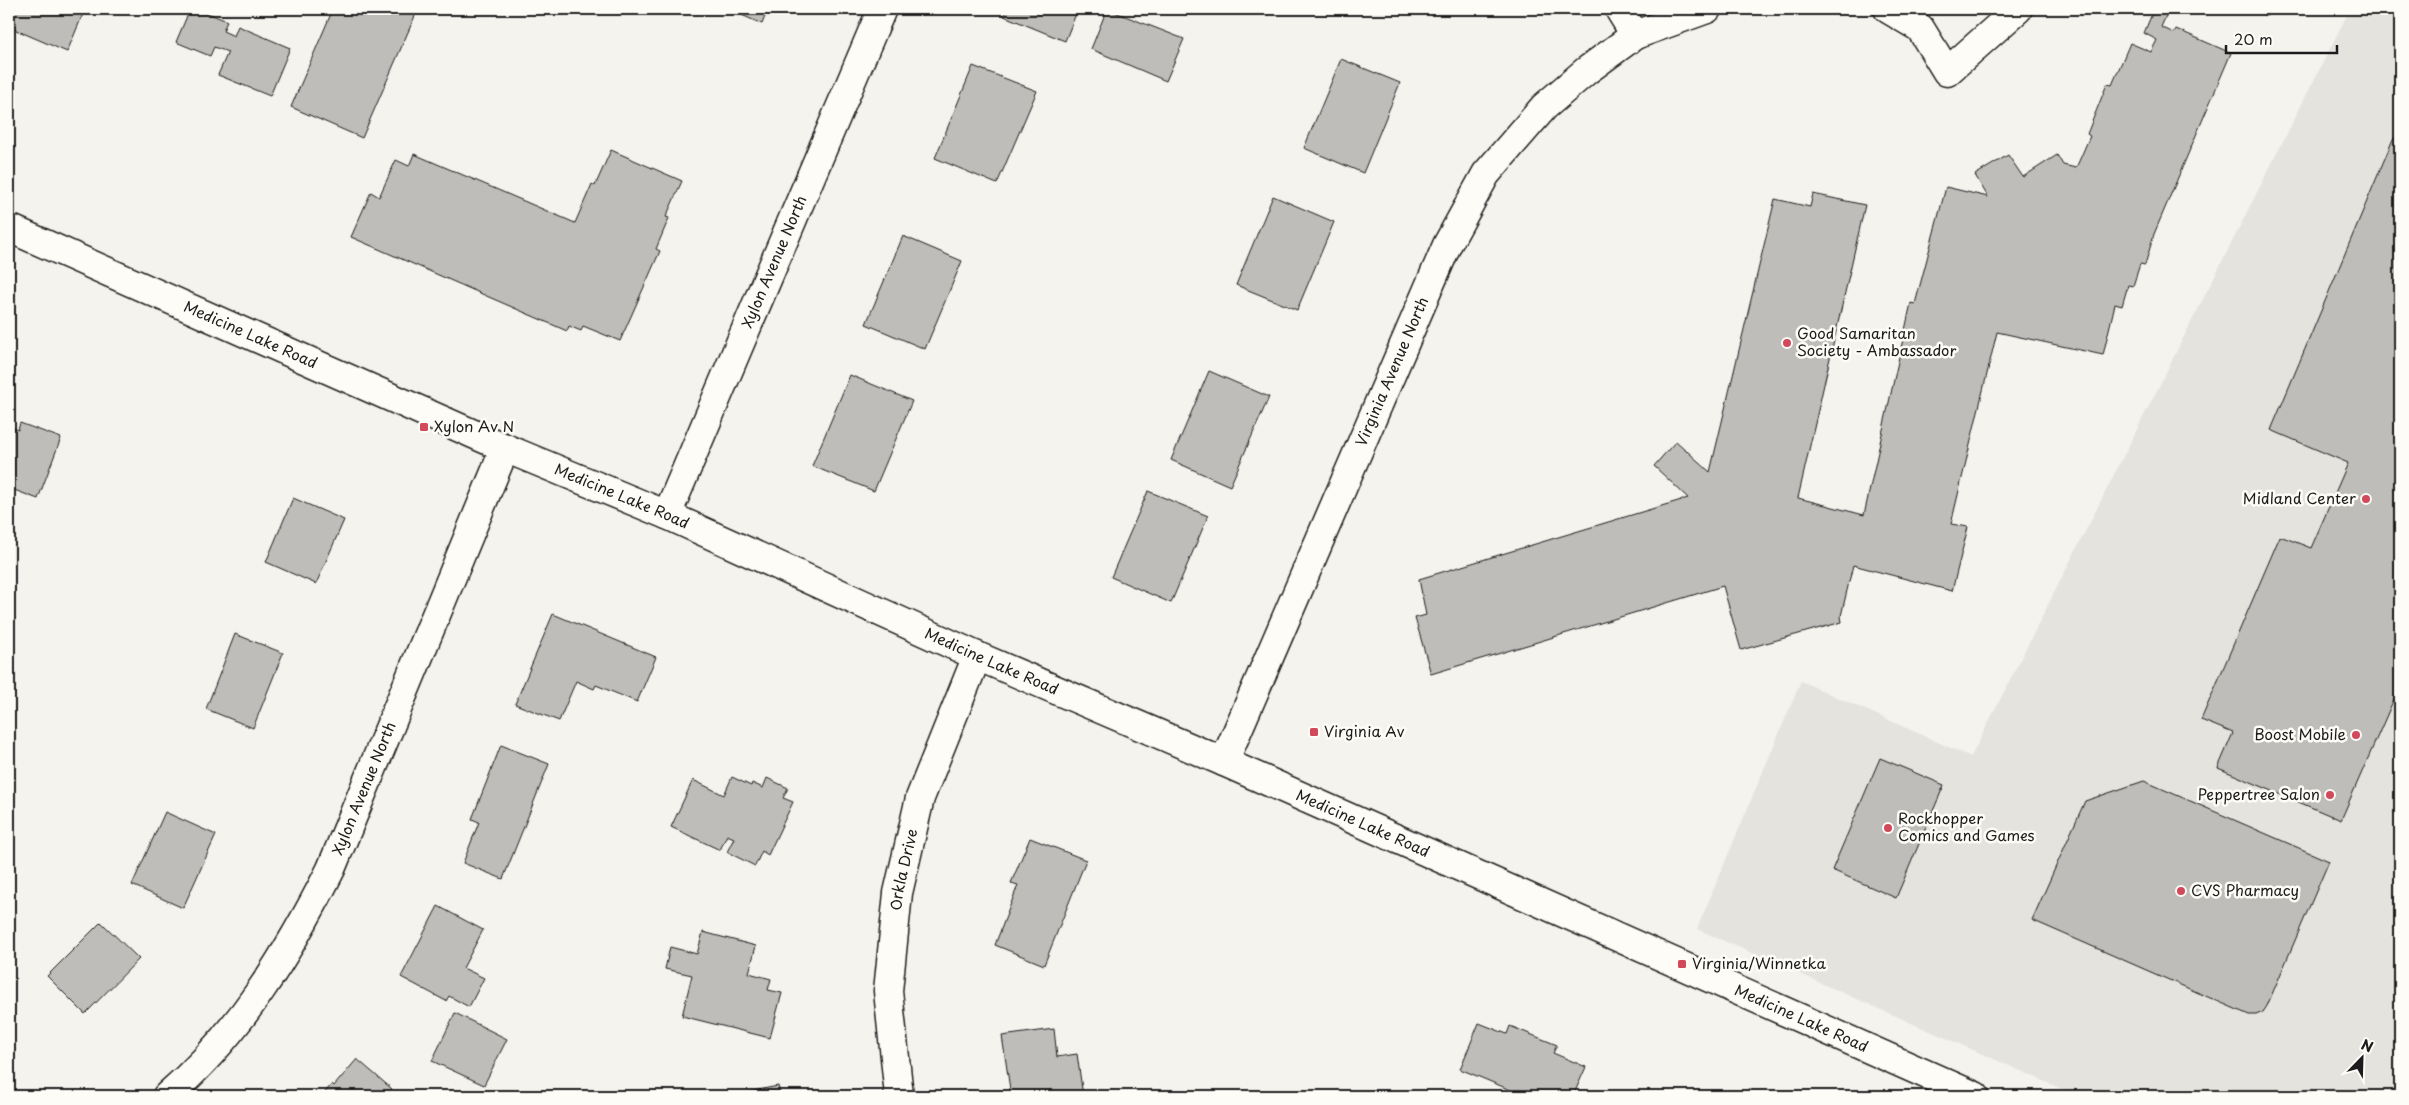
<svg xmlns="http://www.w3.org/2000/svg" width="2409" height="1105" font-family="'Playpen Sans',sans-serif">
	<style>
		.built { fill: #e4e3de }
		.building { fill: #bebdba; stroke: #1c1c1c }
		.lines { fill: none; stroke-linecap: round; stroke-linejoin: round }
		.minor-casing { stroke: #1c1c1c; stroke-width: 31 }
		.minor { stroke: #fdfcf7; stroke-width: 28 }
		.poi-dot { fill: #d1495b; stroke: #fdfcf7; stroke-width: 2 }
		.labels { text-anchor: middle; stroke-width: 5; stroke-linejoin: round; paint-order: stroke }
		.street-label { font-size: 15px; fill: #1c1c1c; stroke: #fdfcf7 }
		.poi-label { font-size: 15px; fill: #1c1c1c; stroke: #fdfcf7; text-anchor: start }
	</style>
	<rect width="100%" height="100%" fill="#f4f3ee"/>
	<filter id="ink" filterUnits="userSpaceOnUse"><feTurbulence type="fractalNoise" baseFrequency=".02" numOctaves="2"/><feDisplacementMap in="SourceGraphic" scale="10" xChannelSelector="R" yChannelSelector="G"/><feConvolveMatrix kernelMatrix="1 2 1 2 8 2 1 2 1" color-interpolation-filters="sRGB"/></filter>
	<g filter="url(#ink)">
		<path class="built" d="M2350,9H2400V1096H2078L1697,929L1801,681L1971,757Z"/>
		<g class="building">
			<path d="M9,9H85L67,52L9,27Z"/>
			<path d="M190,9H198L227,21L223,31L234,36L238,26L290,48L270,96L218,75L228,52L214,47L210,56L176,42Z"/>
			<path d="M333,9H418L362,138L291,107Z"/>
			<path d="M728,9H768L762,24Z"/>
			<path d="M1007,9H1078L1065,41L1004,16Z"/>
			<path d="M1107,9L1184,39L1166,81L1091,49Z"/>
			<path d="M2154,9H2169L2161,27L2174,33L2176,29L2231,53L2154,234L2145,265L2140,264L2133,286L2128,285L2122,306L2115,304L2103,355L1997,332L1951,524L1968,527L1952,591L1853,565L1841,616L1842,622L1741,650L1723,586L1431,674L1415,618L1426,615L1419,579L1688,498L1654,466L1676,441L1710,472L1775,199L1810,207L1813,194L1865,205L1798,498L1864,515L1911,303L1915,304L1946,187L1988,197L1975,175L2008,155L2023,177L2057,155L2063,165L2076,168L2090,136L2087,134L2107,84L2112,85L2130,43L2151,52L2157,40L2144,33Z"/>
			<path d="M2251,9H2271L2267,16Z"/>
			<path d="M1341,59L1400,83L1363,173L1304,148Z"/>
			<path d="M973,66L1037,91L997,184L935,158Z"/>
			<path d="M2400,136V685L2341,820L2218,768L2233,733L2201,720L2280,536L2311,548L2348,463L2271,430L2393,139Z"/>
			<path d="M611,150L682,181L666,217L669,218L656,249L660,251L620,341L583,326L581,331L569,326L567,331L351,237L371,192L379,197L396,160L409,166L414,154L575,223L592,184L595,186Z"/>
			<path d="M1273,196L1334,222L1297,310L1236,285Z"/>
			<path d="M903,236L962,261L925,349L866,324Z"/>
			<path d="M1209,371L1269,397L1230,486L1171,460Z"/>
			<path d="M850,375L912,401L874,491L812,466Z"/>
			<path d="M20,423L61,438L38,499L9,488V426L18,430Z"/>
			<path d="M1148,491L1208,516L1171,603L1111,577Z"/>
			<path d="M293,498L344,520L316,584L266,562Z"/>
			<path d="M553,614L656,657L637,702L596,685L594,689L576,681L559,721L515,704Z"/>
			<path d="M235,634L283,653L253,728L206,709Z"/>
			<path d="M501,745L549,764L503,879L463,863L479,822L472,819Z"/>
			<path d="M1880,758L1944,785L1896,898L1832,870Z"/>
			<path d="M732,777L751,786L752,783L763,788L767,778L788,788L783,798L793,802L768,855L762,851L755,866L727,852L734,838L727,835L720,850L671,827L693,780L724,795Z"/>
			<path d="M2144,781L2329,861L2267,1006L2263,1012L2256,1015H2249L2032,920L2085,801Z"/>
			<path d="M165,812L216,835L183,908L132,885Z"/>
			<path d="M1030,838L1086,860L1044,965L995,945L1018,885L1011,883Z"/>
			<path d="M438,906L483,930L463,968L484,978L469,1007L449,996L446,1001L401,977Z"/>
			<path d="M101,922L139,959L85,1014L47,976Z"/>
			<path d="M703,932L756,946L749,973L771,979L768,990L782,993L770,1038L682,1016L692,975L665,969L670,947L697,954Z"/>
			<path d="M455,1013L507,1039L484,1085L432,1061Z"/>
			<path d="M1479,1023L1507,1034L1510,1026L1557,1045L1553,1053L1586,1067L1573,1096H1525L1460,1069Z"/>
			<path d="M1054,1029L1057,1057L1077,1054L1083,1096H1011L1002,1036Z"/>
			<path d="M357,1059L392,1089L386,1096H322L332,1084L334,1086Z"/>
			<path d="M778,1086L781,1096H733V1095Z"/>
		</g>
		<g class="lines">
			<defs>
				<g id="minor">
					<path d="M1619,9L1635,35"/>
					<path d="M1888,9L1920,28L1947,72L2018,9"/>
					<path id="s1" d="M9,228L505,448L667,515L977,656L1224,762L1975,1096"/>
					<path id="s2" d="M667,515L882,9"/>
					<path id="s3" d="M1224,762L1447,245L1486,174L1544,107L1586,71L1635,35L1707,9"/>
					<path id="s4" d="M167,1096C240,1033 288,954 331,869L505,448"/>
					<path id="s5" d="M899,1096L888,991L898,893L920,798L977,656"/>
				</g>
			</defs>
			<use href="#minor" class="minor-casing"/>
			<use href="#minor" class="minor"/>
		</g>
	</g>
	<g class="poi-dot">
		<circle cx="1787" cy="343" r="5"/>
		<rect x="419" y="422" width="10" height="10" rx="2.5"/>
		<circle cx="2366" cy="499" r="5"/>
		<rect x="1309" y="727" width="10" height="10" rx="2.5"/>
		<circle cx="2356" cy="735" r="5"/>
		<circle cx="2330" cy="795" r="5"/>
		<circle cx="1888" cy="828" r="5"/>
		<circle cx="2181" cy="891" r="5"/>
		<rect x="1677" y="959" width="10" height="10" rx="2.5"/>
	</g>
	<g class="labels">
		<g class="street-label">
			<text dy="5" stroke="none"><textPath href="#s2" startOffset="275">Xylon Avenue North</textPath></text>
			<text dy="5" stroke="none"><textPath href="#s1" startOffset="264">Medicine Lake Road</textPath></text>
			<text dy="5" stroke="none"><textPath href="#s3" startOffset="425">Virginia Avenue North</textPath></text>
			<text dy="5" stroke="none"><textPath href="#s1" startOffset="669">Medicine Lake Road</textPath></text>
			<text dy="5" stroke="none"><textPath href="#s1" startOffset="1074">Medicine Lake Road</textPath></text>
			<text dy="5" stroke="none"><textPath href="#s4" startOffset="369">Xylon Avenue North</textPath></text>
			<text dy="5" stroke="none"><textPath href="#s1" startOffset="1479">Medicine Lake Road</textPath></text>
			<text dy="5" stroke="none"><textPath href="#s5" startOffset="228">Orkla Drive</textPath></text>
			<text dy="5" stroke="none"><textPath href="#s1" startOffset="1959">Medicine Lake Road</textPath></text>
		</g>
		<g class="poi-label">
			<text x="1797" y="339">Good Samaritan<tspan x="1797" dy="17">Society - Ambassador</tspan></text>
			<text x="434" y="432">Xylon Av N</text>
			<text x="2356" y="504" text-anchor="end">Midland Center</text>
			<text x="1324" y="737">Virginia Av</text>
			<text x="2346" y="740" text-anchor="end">Boost Mobile</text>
			<text x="2320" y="800" text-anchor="end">Peppertree Salon</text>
			<text x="1898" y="824">Rockhopper<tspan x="1898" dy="17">Comics and Games</tspan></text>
			<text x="2191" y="896">CVS Pharmacy</text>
			<text x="1692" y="969">Virginia/Winnetka</text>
		</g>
	</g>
	<rect width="2409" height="1105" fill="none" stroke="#fdfcf7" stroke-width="30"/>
	<rect x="15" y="15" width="2379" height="1075" fill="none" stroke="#1c1c1c" stroke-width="2" filter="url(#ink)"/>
	<g transform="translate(2362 1058) rotate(23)" stroke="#fdfcf7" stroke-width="4" paint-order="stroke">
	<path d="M0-4L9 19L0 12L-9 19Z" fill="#1c1c1c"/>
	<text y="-8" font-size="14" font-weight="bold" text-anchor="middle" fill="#1c1c1c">N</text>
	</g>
	<path d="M2226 45v8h111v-8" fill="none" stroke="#1c1c1c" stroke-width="2.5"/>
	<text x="2234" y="45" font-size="15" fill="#1c1c1c" stroke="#fdfcf7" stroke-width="4" paint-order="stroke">20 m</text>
</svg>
